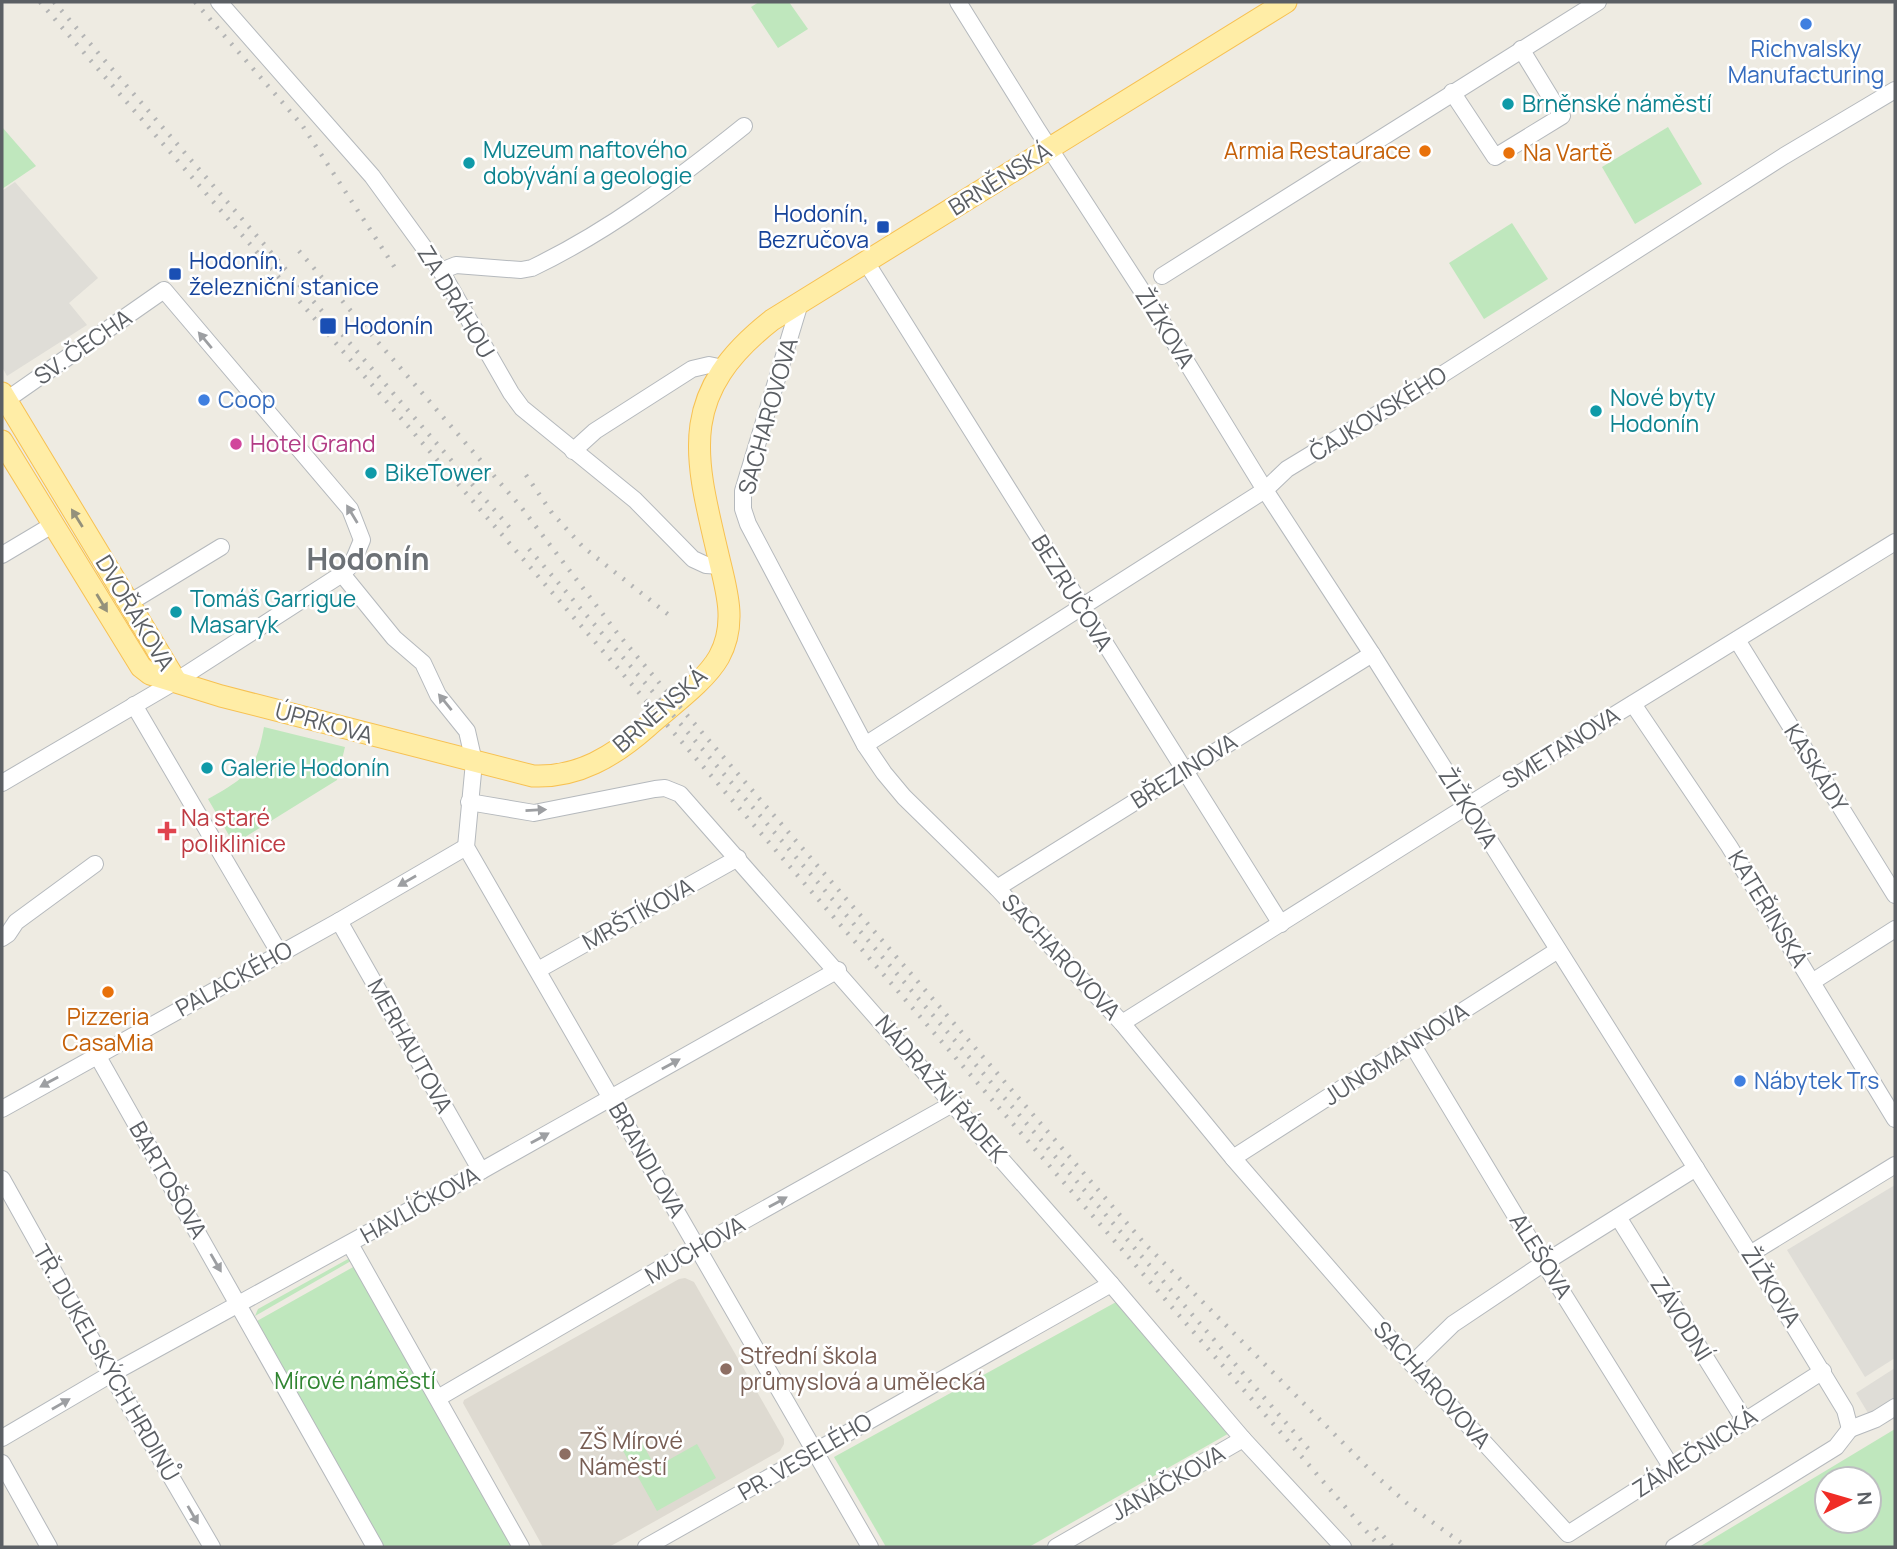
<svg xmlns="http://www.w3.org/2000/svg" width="1897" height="1549" font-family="Manrope,sans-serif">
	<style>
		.industrial { fill: #dfddd7 }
		.education { fill: #dedad1 }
		.green { fill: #bfe7bd; fill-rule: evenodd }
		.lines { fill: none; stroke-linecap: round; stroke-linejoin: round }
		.minor-casing { stroke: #b5b9bd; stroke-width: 18 }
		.major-casing { stroke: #f7c152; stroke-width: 23 }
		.minor { stroke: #fff; stroke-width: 16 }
		.major { stroke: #ffeda6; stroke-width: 21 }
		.rail { stroke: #b4b5b5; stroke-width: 4.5; stroke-dasharray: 2 9; stroke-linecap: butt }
		.oneway { fill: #9d9fa2 }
		.oneway2 { fill: #94917b }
		.shop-dot { fill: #3f7fe0; stroke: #fff; stroke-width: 2.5 }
		.culture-dot { fill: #0f9aa8; stroke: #fff; stroke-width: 2.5 }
		.food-dot { fill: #e8710a; stroke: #fff; stroke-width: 2.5 }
		.transit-dot { fill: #1a4fb4; stroke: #fff; stroke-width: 2.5 }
		.hotel-dot { fill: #d1479c; stroke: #fff; stroke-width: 2.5 }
		.health-dot { fill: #e0444e; stroke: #fff; stroke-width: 2.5 }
		.education-dot { fill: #8d6e63; stroke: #fff; stroke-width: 2.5 }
		.labels { text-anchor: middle; stroke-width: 5; stroke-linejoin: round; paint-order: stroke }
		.shop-label { font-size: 23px; fill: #366cbe; stroke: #fff; text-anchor: start }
		.culture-label { font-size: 23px; fill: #0d838f; stroke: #fff; text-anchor: start }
		.food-label { font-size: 23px; fill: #c56008; stroke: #fff; text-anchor: end }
		.street-label { font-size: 23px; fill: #5b5f64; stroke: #fff }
		.transit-label { font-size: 23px; fill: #164399; stroke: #fff; text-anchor: start }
		.hotel-label { font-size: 23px; fill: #b23c85; stroke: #fff; text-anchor: start }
		.health-label { font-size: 23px; fill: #be3a42; stroke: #fff; text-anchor: start }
		.education-label { font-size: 23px; fill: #785e54; stroke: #fff; text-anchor: start }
		.park-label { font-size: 23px; fill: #308531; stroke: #fff }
		.district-label { font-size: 30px; font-weight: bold; fill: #6c7176; stroke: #fff }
	</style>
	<rect width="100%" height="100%" fill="#eeebe2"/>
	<g class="industrial">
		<path d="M15,182L98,278L69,303L87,325L7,376L2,367V191Z"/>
		<path d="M1895,1185V1358L1865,1377L1787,1250Z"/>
		<path d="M1895,1368V1403L1871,1418L1856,1393Z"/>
	</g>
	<path class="education" d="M685,1278L694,1282L784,1439V1444L780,1451L609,1547H543L463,1403L464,1400L679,1279Z"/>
	<g class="green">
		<path d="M759,2H789L808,29L778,48L751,7Z"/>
		<path d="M2,127L36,166L2,189Z"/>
		<path d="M1668,127L1702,184L1635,224L1602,167Z"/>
		<path d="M1512,223L1548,279L1484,319L1449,263Z"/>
		<path d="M264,727L345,747L337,780L234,844L208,799C247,777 256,771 264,727Z"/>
		<path d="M348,1259L351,1261L255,1316L258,1309Z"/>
		<path d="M355,1266L513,1547H384L257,1321Z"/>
		<path d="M1118,1301L1233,1431L1029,1547H886L834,1457Z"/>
		<path d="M1895,1429V1547H1699ZM1827,1479H1869V1521H1827Z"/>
		<path d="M639,1437L652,1461L634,1471L621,1447Z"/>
		<path d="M697,1444L716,1478L657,1511L638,1477Z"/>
	</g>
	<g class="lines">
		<defs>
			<g id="minor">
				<path d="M219,2L372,176L441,271L511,393L522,408L635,500L693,559L706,565L721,566"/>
				<path d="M958,2L1037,129L1157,314L1265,490L1372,654L1750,1254L1845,1410L1850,1429"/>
				<path d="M1452,92L1495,157L1562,116L1521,49"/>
				<path d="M866,262L1281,924"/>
				<path d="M441,271L456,265L521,270L532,268C609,231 678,179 744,126"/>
				<path d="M1162,276L1598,2"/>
				<path d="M800,303L743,491V509L748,524L865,745L884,773L904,797L997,888L1122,1023L1233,1158L1412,1364L1568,1534L1823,1371"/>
				<path d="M2,403L164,290L350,509L362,540L352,564L342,574L176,681L2,783"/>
				<path d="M573,451L595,431L692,369L709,365L723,368"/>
				<path d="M2,555L54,524"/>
				<path d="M342,574L394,638L423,663L438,695L467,731L474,762L466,847L870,1547"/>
				<path d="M129,603L221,547"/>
				<path d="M1737,640L1895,895"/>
				<path d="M1633,704L1729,846L1895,1119"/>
				<path d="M134,705L280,954"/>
				<path d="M865,745L1265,490L1287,469L1432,381L1784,156L1895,90"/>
				<path d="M469,802L534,813L655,789L665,788L680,794L1111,1284L1243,1439L1343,1547"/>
				<path d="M997,888L1372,654"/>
				<path d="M339,921L481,1171"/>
				<path d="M2,938L8,934L16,922L95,864"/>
				<path d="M538,970L738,858"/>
				<path d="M1812,982L1895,929"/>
				<path d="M1122,1023L1491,791L1895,542"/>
				<path d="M1412,1044L1544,1263L1672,1468"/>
				<path d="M97,1055L375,1547"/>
				<path d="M2,1109L339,921L466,847"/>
				<path d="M1233,1158L1558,950"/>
				<path d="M2,1179L111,1374L212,1547"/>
				<path d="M1618,1217L1745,1421"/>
				<path d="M350,1244L521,1547"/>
				<path d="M1750,1254L1895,1165"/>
				<path d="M1412,1364L1453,1324L1544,1263L1696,1168"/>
				<path d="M438,1398L697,1247L954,1103"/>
				<path d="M1850,1429L1876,1419L1895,1407"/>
				<path d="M2,1438L111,1374L481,1171L838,970"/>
				<path d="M2,1463L49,1547"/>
				<path d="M646,1547L1111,1284"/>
				<path d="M1056,1547L1243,1439"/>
				<path d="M1674,1547L1836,1447L1850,1429"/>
			</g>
			<g id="major">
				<path d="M2,393L176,681"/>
				<path d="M2,441L141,667L150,674L221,696L533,776C578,778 614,756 647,727C669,707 705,682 719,657C736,626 728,595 720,563C695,457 675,396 772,320L1286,2"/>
			</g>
		</defs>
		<use href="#minor" class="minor-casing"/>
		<use href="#major" class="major-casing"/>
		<use href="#minor" class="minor"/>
		<use href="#major" class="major"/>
		<g class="rail">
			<path d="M40,2L1380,1547"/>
			<path d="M54,2L510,528"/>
			<path d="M195,2L302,125L399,274"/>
			<path d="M299,251L521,507L618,634L667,692L1145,1244L1375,1475L1410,1506L1467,1547"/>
			<path d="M526,475L552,513L583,547L674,619"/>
			<path d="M529,549L1313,1454"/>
			<path d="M1376,1528L1393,1547"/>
		</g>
	</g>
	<defs><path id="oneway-solid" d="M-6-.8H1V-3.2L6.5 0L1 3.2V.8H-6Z" transform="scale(1.75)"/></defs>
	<g class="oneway">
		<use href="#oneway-solid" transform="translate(205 340) rotate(-130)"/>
		<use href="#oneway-solid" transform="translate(352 514) rotate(-121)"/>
		<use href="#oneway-solid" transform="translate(445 702) rotate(-129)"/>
		<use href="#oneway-solid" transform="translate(536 810) rotate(-3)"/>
		<use href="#oneway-solid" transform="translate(407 881) rotate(150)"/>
		<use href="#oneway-solid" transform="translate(671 1064) rotate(-29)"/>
		<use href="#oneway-solid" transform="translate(49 1082) rotate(151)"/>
		<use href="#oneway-solid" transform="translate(540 1138) rotate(-29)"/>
		<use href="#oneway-solid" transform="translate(778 1202) rotate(-29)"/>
		<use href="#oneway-solid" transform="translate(216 1263) rotate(60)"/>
		<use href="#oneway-solid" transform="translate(61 1404) rotate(-30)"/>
		<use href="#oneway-solid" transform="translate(193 1515) rotate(60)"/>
	</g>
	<g class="oneway2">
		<use href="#oneway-solid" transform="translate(77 518) rotate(-122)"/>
		<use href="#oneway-solid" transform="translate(102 603) rotate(59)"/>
	</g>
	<g class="shop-dot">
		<circle cx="1806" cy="24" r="7"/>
		<circle cx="204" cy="400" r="7"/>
		<circle cx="1740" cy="1081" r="7"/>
	</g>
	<g class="culture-dot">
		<circle cx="1508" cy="104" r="7"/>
		<circle cx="469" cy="163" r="7"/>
		<circle cx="1596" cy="411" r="7"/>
		<circle cx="371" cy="473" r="7"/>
		<circle cx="176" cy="612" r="7"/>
		<circle cx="207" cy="768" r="7"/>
	</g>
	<g class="food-dot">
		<circle cx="1425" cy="151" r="7"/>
		<circle cx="1509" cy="153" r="7"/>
		<circle cx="108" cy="992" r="7"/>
	</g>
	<g class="transit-dot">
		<rect x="876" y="220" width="14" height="14" rx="3.5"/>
		<rect x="168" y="267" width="14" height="14" rx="3.5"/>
		<rect x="319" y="317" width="18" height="18" rx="3.5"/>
	</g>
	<circle class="hotel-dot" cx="236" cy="444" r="7"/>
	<path class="health-dot" d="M163.5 820.5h7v7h7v7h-7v7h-7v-7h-7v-7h7z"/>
	<g class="education-dot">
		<circle cx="726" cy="1369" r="7"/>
		<circle cx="565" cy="1454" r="7"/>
	</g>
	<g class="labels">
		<g class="shop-label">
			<text x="1806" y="57" text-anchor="middle">Richvalsky<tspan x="1806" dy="26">Manufacturing</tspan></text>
			<text x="218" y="408">Coop</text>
			<text x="1754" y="1089">Nábytek Trs</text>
		</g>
		<g class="culture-label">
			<text x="1522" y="112">Brněnské náměstí</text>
			<text x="483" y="158">Muzeum naftového<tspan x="483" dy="26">dobývání a geologie</tspan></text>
			<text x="1610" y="406">Nové byty<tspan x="1610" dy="26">Hodonín</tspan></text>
			<text x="385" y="481">BikeTower</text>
			<text x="190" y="607">Tomáš Garrigue<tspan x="190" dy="26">Masaryk</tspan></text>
			<text x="221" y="776">Galerie Hodonín</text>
		</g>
		<g class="food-label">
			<text x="1411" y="159">Armia Restaurace</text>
			<text x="1523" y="161" text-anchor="start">Na Vartě</text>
			<text x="108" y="1025" text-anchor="middle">Pizzeria<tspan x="108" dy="26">CasaMia</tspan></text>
		</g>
		<g class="street-label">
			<text transform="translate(1000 179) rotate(-32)" y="8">BRNĚNSKÁ</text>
			<text transform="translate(456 302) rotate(59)" y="8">ZA DRÁHOU</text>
			<text transform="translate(1165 328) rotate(58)" y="8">ŽIŽKOVA</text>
			<text transform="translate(83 347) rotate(-35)" y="8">SV. ČECHA</text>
			<text transform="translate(1378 414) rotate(-32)" y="8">ČAJKOVSKÉHO</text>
			<text transform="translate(768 416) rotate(-74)" y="8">SACHAROVOVA</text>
			<text transform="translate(1072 593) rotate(58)" y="8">BEZRUČOVA</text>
			<text transform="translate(135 613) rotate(59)" y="8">DVOŘÁKOVA</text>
			<text transform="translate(660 710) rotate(-41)" y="8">BRNĚNSKÁ</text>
			<text transform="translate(324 723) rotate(15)" y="8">ÚPRKOVA</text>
			<text transform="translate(1561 748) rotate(-32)" y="8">SMETANOVA</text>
			<text transform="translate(1816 768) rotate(58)" y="8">KASKÁDY</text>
			<text transform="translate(1184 771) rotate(-32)" y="8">BŘEZINOVA</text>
			<text transform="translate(1468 808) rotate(58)" y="8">ŽIŽKOVA</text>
			<text transform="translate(1768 909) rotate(59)" y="8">KATEŘINSKÁ</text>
			<text transform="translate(638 914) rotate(-29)" y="8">MRŠTÍKOVA</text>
			<text transform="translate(1061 957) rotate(47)" y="8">SACHAROVOVA</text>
			<text transform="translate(234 979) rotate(-29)" y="8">PALACKÉHO</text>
			<text transform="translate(410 1046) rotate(61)" y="8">MERHAUTOVA</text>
			<text transform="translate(1396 1054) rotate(-33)" y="8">JUNGMANNOVA</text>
			<text transform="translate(941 1089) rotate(49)" y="8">NÁDRAŽNÍ ŘÁDEK</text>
			<text transform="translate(647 1160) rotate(60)" y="8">BRANDLOVA</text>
			<text transform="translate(168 1180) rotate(60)" y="8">BARTOŠOVA</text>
			<text transform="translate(420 1205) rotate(-29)" y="8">HAVLÍČKOVA</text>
			<text transform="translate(695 1250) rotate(-30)" y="8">MUCHOVA</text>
			<text transform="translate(1541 1256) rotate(58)" y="8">ALEŠOVA</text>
			<text transform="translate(1771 1287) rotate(58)" y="8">ŽIŽKOVA</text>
			<text transform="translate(1681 1319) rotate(58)" y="8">ZÁVODNÍ</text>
			<text transform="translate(106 1363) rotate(60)" y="8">TŘ. DUKELSKÝCH HRDINŮ</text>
			<text transform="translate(1432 1385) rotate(48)" y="8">SACHAROVOVA</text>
			<text transform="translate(1695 1453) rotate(-33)" y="8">ZÁMEČNICKÁ</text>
			<text transform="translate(805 1457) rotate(-30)" y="8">PR. VESELÉHO</text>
			<text transform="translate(1168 1483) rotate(-30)" y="8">JANÁČKOVA</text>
		</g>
		<g class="transit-label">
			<text x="869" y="222" text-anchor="end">Hodonín,<tspan x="869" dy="26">Bezručova</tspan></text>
			<text x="189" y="269">Hodonín,<tspan x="189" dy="26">železniční stanice</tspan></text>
			<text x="344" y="334">Hodonín</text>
		</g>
		<g class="hotel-label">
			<text x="250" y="452">Hotel Grand</text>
		</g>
		<g class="health-label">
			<text x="181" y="826">Na staré<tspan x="181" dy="26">poliklinice</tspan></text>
		</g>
		<g class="education-label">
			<text x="740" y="1364">Střední škola<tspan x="740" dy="26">průmyslová a umělecká</tspan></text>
			<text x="579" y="1449">ZŠ Mírové<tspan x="579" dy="26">Náměstí</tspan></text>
		</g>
		<g class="park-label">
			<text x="355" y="1389">Mírové náměstí</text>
		</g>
		<g class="district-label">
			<text x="368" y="570">Hodonín</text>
		</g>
	</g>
	<rect width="1897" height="1549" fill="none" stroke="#5b5f64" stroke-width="7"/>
	<g transform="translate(1848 1500) rotate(85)"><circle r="33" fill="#ffffff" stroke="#bdbfc1" stroke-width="2"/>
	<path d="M0-5L12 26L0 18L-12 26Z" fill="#f02d26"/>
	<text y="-10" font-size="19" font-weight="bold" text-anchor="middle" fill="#5b5f64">N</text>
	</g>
</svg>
